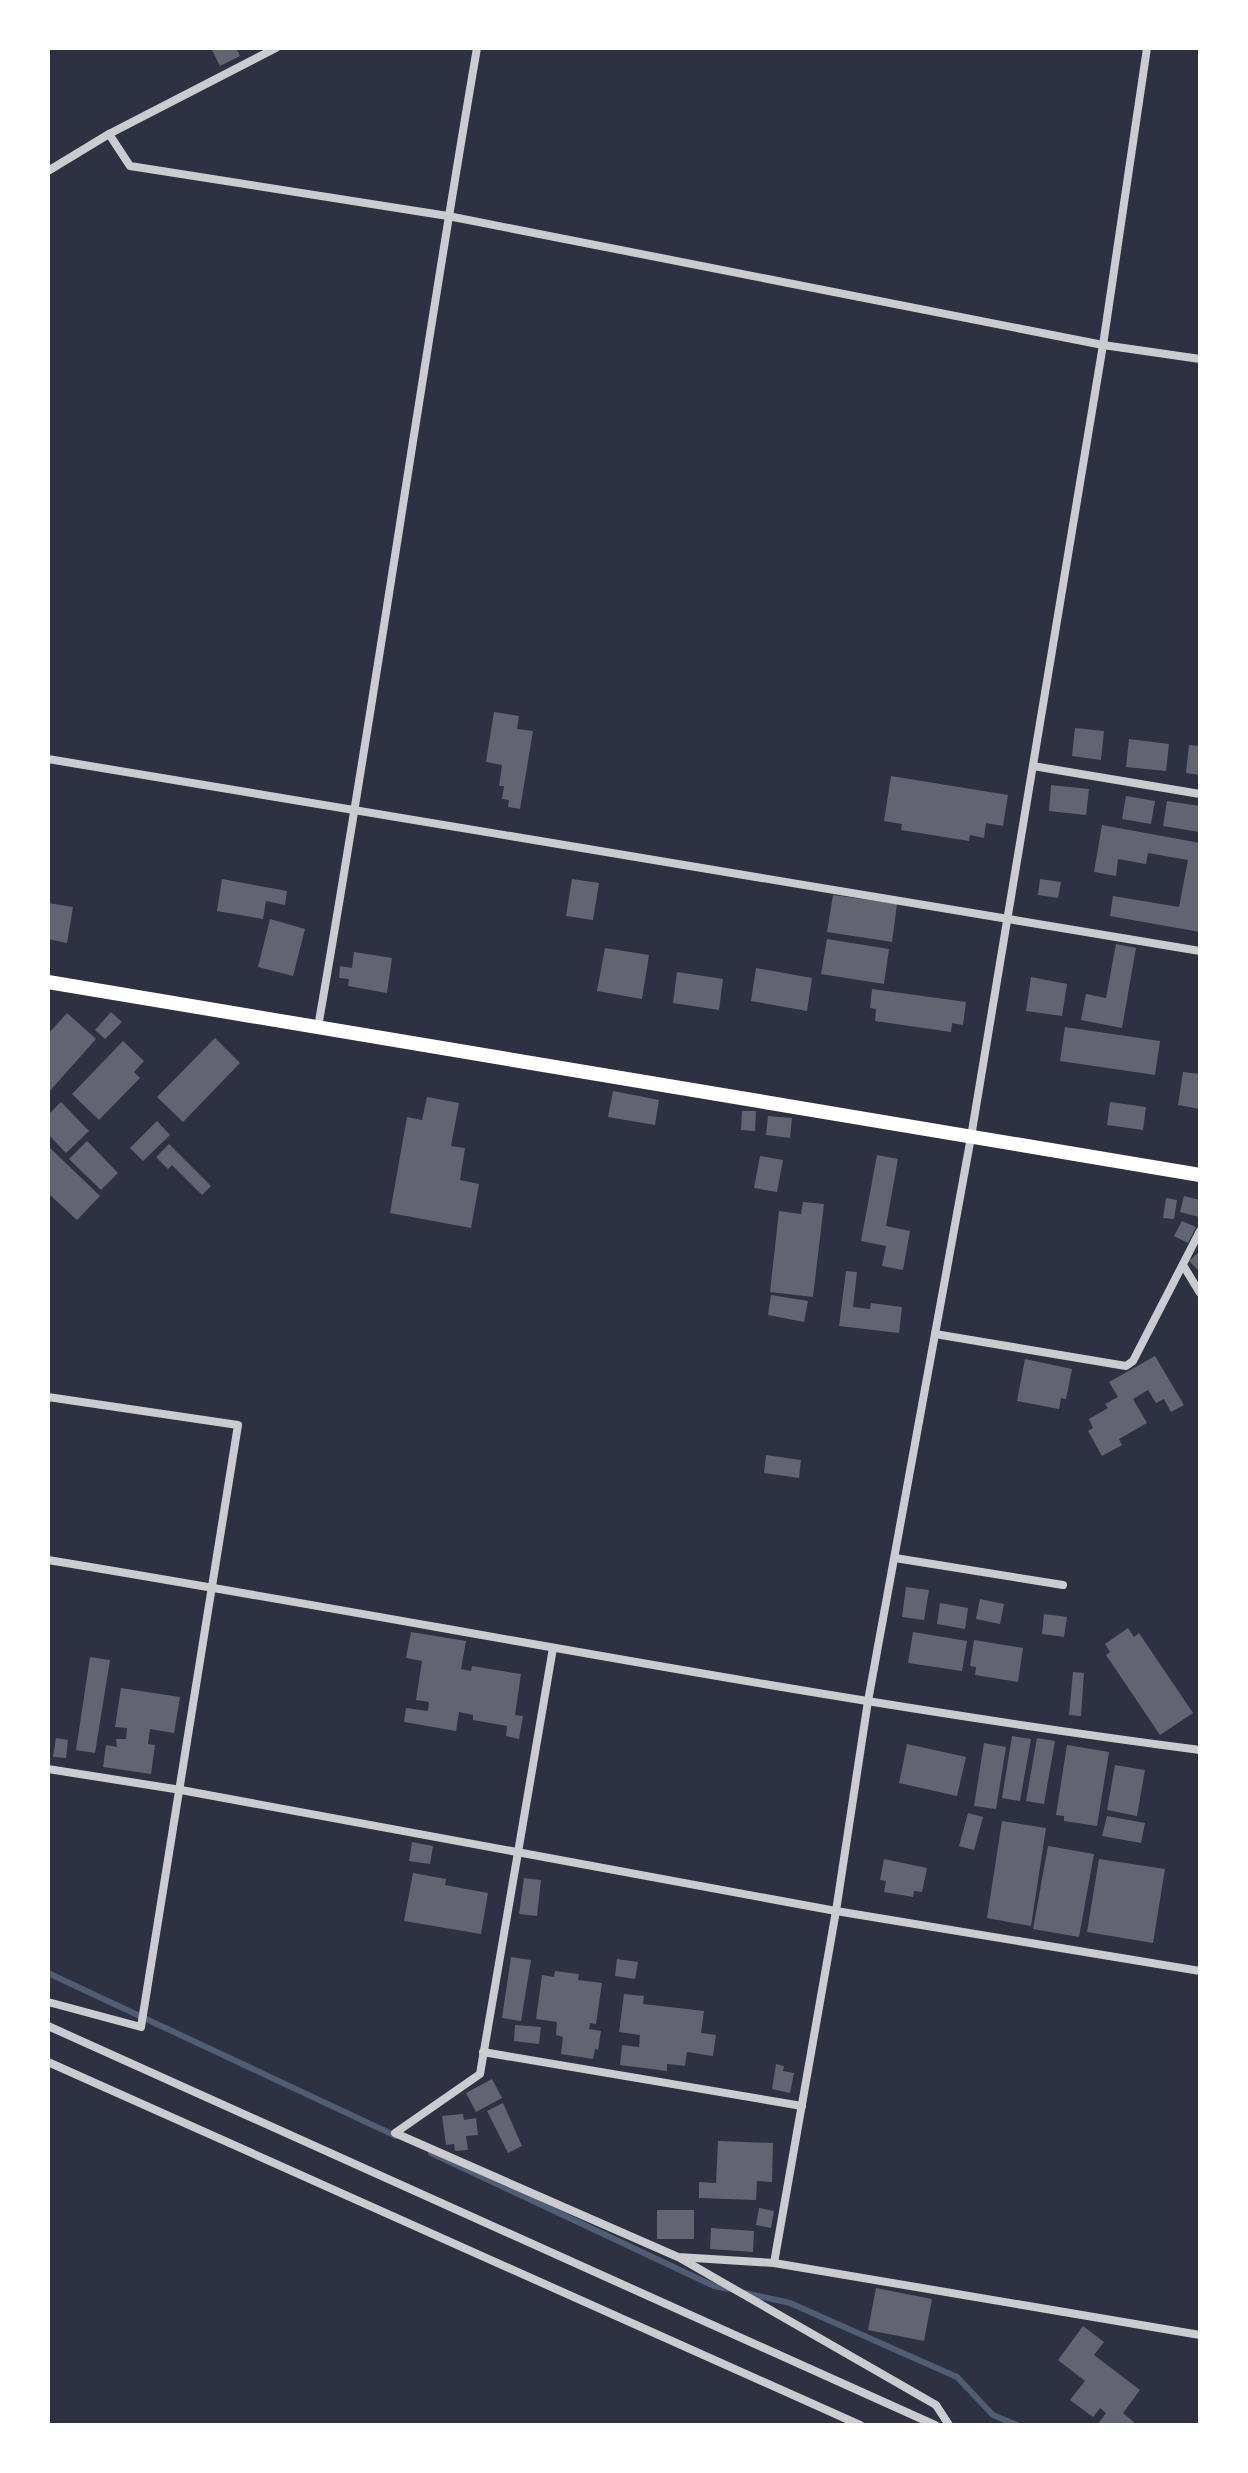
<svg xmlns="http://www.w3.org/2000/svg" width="1248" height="2473" font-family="'Space Grotesk',sans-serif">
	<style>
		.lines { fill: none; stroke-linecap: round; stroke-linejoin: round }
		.stream { stroke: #4f5d75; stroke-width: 6 }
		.building { fill: #626471 }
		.minor { stroke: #caccd0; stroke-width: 8 }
		.trunk { stroke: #fff; stroke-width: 14 }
	</style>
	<rect width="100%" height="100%" fill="#2d3142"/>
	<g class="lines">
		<g class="stream">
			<path d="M48,1973L396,2136"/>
			<path d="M431,2153L714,2286L730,2289"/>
			<path d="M745,2293L790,2303L957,2377L993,2415L1017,2425"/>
		</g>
	</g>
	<g class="building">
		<path d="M211,48H236L240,56L220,66Z"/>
		<path d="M494,712L519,716L517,729L533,731L520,809L508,807L509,800L502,799L504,786H499L502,765L486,762Z"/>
		<path d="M1075,728L1104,731L1101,760L1072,756Z"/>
		<path d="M1129,739L1169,744L1166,771L1126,767Z"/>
		<path d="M1189,745L1200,746V775L1186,773Z"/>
		<path d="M891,776L1008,795L1003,826L986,823L984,838L970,835L969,841L901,830L902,824L884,821Z"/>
		<path d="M1051,785L1089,789L1086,815L1049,811Z"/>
		<path d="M1126,796L1155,801L1151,824L1122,819Z"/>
		<path d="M1167,801L1200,806L1199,832L1163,826Z"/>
		<path d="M1102,825L1200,843V932L1110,916L1113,896L1179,907L1188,860L1148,853L1146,864L1118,859L1116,876L1094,872Z"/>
		<path d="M222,879L287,891L285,905L266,901L263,919L217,911Z"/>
		<path d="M572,879L599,883L593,920L566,916Z"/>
		<path d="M1040,879L1061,882L1058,898L1038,895Z"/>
		<path d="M833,895L897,904L892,942L827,932Z"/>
		<path d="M48,903L73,907L67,943L48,939Z"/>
		<path d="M270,919L305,929L293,976L258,967Z"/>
		<path d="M827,939L889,949L884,984L821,974Z"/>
		<path d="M1116,944L1136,948L1122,1028L1081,1020L1086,994L1106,998Z"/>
		<path d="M605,948L649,955L642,999L597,991Z"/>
		<path d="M354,952L392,958L387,993L348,986L349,979L339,978L340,966L352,968Z"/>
		<path d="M756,968L812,978L807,1011L751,1001Z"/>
		<path d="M677,972L723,979L719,1010L673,1003Z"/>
		<path d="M1031,977L1067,984L1062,1016L1026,1011Z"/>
		<path d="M872,989L966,1002L963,1025L952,1023L951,1032L875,1021L876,1009L870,1008Z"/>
		<path d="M111,1012L122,1022L105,1039L95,1030Z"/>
		<path d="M67,1013L96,1039L48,1093V1034Z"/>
		<path d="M1065,1027L1160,1041L1155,1075L1060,1061Z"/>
		<path d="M215,1038L240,1063L183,1122L157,1097Z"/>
		<path d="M123,1041L144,1061L134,1072L140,1078L99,1120L72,1094Z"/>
		<path d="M1183,1072L1200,1074V1109L1178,1105Z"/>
		<path d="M613,1091L659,1100L655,1125L608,1117Z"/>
		<path d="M427,1097L459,1103L451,1146L465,1148L460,1180L479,1184L471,1228L390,1213L407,1117L422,1120Z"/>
		<path d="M61,1102L89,1131L66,1153L48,1134V1115Z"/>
		<path d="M1110,1102L1146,1107L1143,1130L1107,1125Z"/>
		<path d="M742,1111H756L755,1131L741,1130Z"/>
		<path d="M768,1116L792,1118L790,1138L766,1135Z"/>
		<path d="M157,1121L170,1135L143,1161L130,1148Z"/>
		<path d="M87,1141L118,1173L101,1190L69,1159Z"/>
		<path d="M169,1144L211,1186L202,1195L172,1165L168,1169L156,1157Z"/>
		<path d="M48,1146L100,1196L77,1220L48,1193Z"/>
		<path d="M877,1155L898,1159L886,1226L910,1231L903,1270L882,1266L886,1246L861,1241Z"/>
		<path d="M760,1156L783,1160L777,1192L754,1188Z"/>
		<path d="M1184,1196L1200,1200L1199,1217L1180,1212Z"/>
		<path d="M1166,1198L1177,1200L1174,1219L1163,1218Z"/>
		<path d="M803,1202L824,1204L813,1297L770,1292L779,1211L801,1214Z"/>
		<path d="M1182,1221L1196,1227L1188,1243L1174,1236Z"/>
		<path d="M1200,1251V1272L1189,1261Z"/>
		<path d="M846,1271L857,1272L853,1307L870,1309L871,1303L902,1307L899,1333L839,1326Z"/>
		<path d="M771,1295L808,1301L804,1322L768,1315Z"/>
		<path d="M1155,1356L1184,1405L1171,1412L1164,1399L1156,1403L1148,1390L1133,1399L1147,1423L1119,1439L1122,1445L1102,1456L1088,1431L1093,1428L1089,1419L1108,1408L1105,1404L1118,1397L1109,1382Z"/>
		<path d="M1025,1359L1072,1369L1066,1399L1061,1398L1059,1409L1017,1401Z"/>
		<path d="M766,1455L801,1460L799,1478L764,1473Z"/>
		<path d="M906,1587L929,1590L924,1620L902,1617Z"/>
		<path d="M980,1599L1004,1604L1000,1624L976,1619Z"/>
		<path d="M940,1603L968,1608L965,1629L937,1624Z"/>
		<path d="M1044,1614L1067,1617L1064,1637L1042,1634Z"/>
		<path d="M1128,1628L1134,1637L1139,1633L1193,1713L1160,1735L1106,1655L1110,1652L1105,1644Z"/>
		<path d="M411,1632L466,1641L461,1669L471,1671L472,1666L521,1674L515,1715L523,1716L519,1739L506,1736L507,1726L473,1720V1715L459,1712L456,1731L404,1722L406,1708L428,1711L429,1702L416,1700L422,1661L406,1658Z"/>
		<path d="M913,1632L967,1641L962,1671L908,1663Z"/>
		<path d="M974,1640L1023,1648L1018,1682L975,1675L976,1667L970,1666Z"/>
		<path d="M90,1657L110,1660L95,1753L76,1750Z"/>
		<path d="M1073,1672L1084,1673L1081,1716L1069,1715Z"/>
		<path d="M121,1688L180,1697L174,1733L150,1729L148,1744L155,1745L151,1774L103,1767L106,1745L117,1747L116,1739H126L127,1728L115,1727Z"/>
		<path d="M1012,1736L1031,1739L1020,1801L1002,1798Z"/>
		<path d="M56,1738L68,1740L66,1758L53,1757Z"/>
		<path d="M1037,1738L1055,1741L1044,1804L1026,1801Z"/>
		<path d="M984,1743L1006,1747L996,1809L974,1806Z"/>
		<path d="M907,1744L966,1757L957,1796L899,1783Z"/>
		<path d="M1067,1745L1109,1752L1097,1826L1064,1821V1816L1056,1815Z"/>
		<path d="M1115,1765L1145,1770L1137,1816L1107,1810Z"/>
		<path d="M968,1813L983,1817L974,1850L959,1846Z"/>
		<path d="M1107,1816L1145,1823L1141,1843L1102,1836Z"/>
		<path d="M1002,1821L1046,1828L1031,1926L987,1918Z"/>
		<path d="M412,1842L433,1846L430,1864L409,1861Z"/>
		<path d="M1048,1846L1094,1854L1079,1937L1033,1929Z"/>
		<path d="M884,1859L927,1868L922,1892L914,1891L913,1897L884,1892L886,1881L880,1880Z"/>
		<path d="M1099,1859L1165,1869L1153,1943L1087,1932Z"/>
		<path d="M413,1873L446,1879L445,1885L488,1893L481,1934L404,1921Z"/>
		<path d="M524,1878L541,1880L537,1916L519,1914Z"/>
		<path d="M511,1957L531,1960L521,2021L502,2018Z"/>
		<path d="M617,1959L638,1962L635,1979L615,1976Z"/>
		<path d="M555,1971L579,1974L578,1980L602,1983L596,2024L590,2023L589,2029L601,2031L598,2050L595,2049L593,2059L561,2054L563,2037L556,2035L557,2022L536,2019L542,1975L554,1977Z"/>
		<path d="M624,1994L644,1996L643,2004L704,2011L701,2033L716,2035L713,2056L687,2052L685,2066L667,2064V2071L620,2065L622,2045L639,2047L640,2035L619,2032Z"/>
		<path d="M515,2025L541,2027L539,2044L514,2041Z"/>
		<path d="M776,2064L784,2066L783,2071L794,2073L790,2093L772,2089Z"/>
		<path d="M492,2079L502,2098L476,2112L466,2093Z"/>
		<path d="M503,2103L522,2146L508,2153L487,2111Z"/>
		<path d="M463,2114L464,2120L476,2118L478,2135L466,2136L468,2150L455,2151L454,2144L446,2145L442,2116Z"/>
		<path d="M718,2141L773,2143L772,2182L757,2181L756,2200L699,2198V2182L716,2183Z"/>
		<path d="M759,2208L774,2211L771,2228L756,2225Z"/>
		<rect x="657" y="2210" width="37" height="29"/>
		<path d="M711,2228L754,2231L753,2252L710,2249Z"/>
		<path d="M876,2288L932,2299L924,2341L868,2330Z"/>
		<path d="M1083,2326L1104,2342L1094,2355L1140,2390L1123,2413L1135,2423L1134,2425H1097L1106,2413L1100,2408L1093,2417L1070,2400L1085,2381L1058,2360Z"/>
	</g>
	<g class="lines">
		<g class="minor">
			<path d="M109,134L130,166L448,216L1103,345L1200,359"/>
			<path d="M48,171L109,134L276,48"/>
			<path d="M48,759L1200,951"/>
			<path d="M1033,766L1200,794"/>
			<path d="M318,1027C375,701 421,374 477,48"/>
			<path d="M1183,1265L1200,1293"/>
			<path d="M935,1334L1126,1366L1133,1361L1200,1231"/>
			<path d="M48,1397L238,1425L141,2027L48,2002"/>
			<path d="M895,1558L1063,1585"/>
			<path d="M48,1560C432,1623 814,1700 1200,1750"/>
			<path d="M553,1648L480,2074L395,2133L678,2257L774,2263L1200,2335"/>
			<path d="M48,1769L181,1790L836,1911L1200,1971"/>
			<path d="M48,2026L935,2425"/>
			<path d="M483,2052L802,2106"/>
			<path d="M48,2062L860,2425"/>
			<path d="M680,2258L936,2405L949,2425"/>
			<path d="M774,2263L836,1911L868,1701L971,1137L1103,345L1147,48"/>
		</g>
		<path class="trunk" d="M48,982L1200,1175"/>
	</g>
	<rect width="1248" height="2473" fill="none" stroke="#ffffff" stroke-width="100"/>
</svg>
